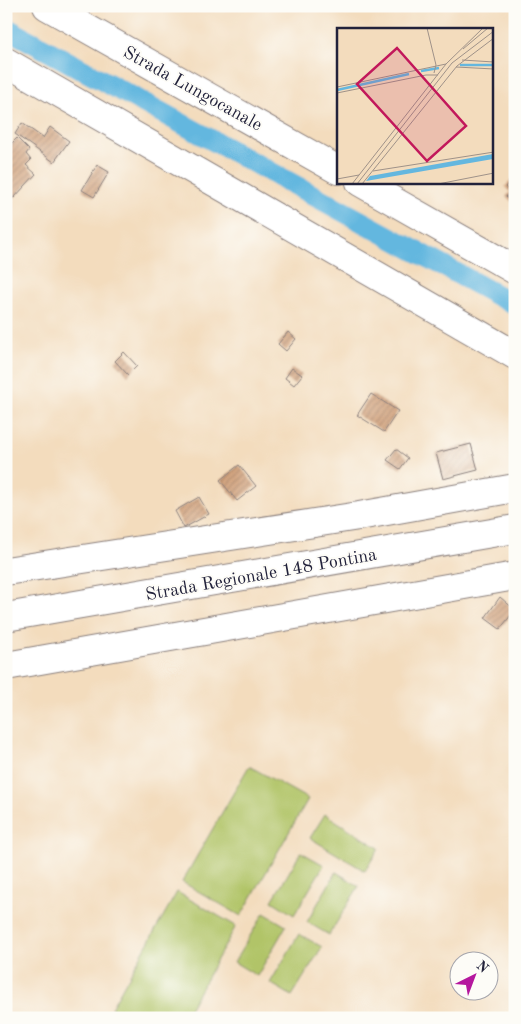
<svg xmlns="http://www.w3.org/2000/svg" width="521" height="1024" font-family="'Old Standard TT',serif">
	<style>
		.pitch { fill: #b1c468; stroke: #6a7352 }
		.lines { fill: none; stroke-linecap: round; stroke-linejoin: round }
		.canal { stroke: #64b7df; stroke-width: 21 }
		.building { fill: url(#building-hatch) }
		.minor-casing { stroke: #8a7f7c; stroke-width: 30 }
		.major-casing { stroke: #8a7f7c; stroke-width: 30 }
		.minor { stroke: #fff; stroke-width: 28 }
		.major { stroke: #fff; stroke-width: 28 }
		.labels { text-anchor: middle; stroke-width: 4; stroke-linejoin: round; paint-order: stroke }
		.street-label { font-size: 18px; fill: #22223b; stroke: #fdfcf7 }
		.inset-river { fill: none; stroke: #64b7df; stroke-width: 2.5 }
		.inset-road { fill: none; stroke: #9f9289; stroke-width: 1 }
		.view { fill: #c2185b; fill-opacity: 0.15; stroke: #c2185b; stroke-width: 2.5 }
		.inset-edge { fill: none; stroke: #22223b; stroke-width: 2.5 }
	</style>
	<defs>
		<pattern id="building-hatch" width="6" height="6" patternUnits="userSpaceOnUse" patternTransform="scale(1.25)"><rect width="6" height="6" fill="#cf9e77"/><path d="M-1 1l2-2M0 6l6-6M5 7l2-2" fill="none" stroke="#a88063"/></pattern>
	</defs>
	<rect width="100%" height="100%" fill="#fdfcf7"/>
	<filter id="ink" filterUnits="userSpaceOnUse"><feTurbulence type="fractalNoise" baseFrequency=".02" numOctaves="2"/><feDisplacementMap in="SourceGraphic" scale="10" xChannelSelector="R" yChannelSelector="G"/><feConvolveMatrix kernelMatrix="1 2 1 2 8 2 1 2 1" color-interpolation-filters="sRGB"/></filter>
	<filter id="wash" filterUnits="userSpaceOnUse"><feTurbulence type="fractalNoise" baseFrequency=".0096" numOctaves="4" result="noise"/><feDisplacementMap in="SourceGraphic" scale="20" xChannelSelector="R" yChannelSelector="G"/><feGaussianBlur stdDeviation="1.12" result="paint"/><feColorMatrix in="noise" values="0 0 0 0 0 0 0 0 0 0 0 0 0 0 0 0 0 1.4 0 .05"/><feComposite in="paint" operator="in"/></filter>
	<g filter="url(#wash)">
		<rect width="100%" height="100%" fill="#f3dcbd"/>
		<g class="pitch">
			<path d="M249,766L308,799L241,916L182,882Z"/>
			<path d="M325,814L379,848L365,871L310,838Z"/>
			<path d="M301,852L324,865L294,915L272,901Z"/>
			<path d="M336,872L359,886L329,935L307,922Z"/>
			<path d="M177,892L236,926L184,1018H128L111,1008Z"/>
			<path d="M264,913L286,926L257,976L234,962Z"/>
			<path d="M299,934L322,947L292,996L270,983Z"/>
		</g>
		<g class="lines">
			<path class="canal" d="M6,28L515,305"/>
		</g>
		<g id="blocks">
			<g class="building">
				<path d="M22,123L43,138L50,127L69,141L54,162L15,134Z"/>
				<path d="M17,138L29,150L26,154L31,160L26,165L36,174L14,198L6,193V149Z"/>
				<path d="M97,165L109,172L94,197L82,190Z"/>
				<path d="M515,175V204L506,197L510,192L505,187Z"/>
				<path d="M288,332L296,339L286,351L278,344Z"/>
				<path d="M124,352L137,366L128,375L115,361Z"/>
				<path d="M292,368L302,375L294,385L285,378Z"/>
				<path d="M371,394L398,411L384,432L357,415Z"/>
				<path d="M471,444L478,470L443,479L436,453Z"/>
				<path d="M396,449L408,458L400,469L387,460Z"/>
				<path d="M239,465L256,486L237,501L220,480Z"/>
				<path d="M199,497L209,514L184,528L175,511Z"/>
				<path d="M500,597L515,610L500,629L485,618Z"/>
			</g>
		</g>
	</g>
	<g filter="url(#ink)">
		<use href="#blocks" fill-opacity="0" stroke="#8a7f7c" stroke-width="1"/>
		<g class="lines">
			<defs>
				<g id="minor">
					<path d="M47,6L338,170"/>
					<path d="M6,62L515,355"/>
					<path d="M360,182L515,270"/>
					<path d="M6,571L359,516L515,488"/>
					<path d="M6,666L515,576"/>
				</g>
				<path id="major" d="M6,617L515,529"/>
			</defs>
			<use href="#minor" class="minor-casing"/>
			<use href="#major" class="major-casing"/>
			<use href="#minor" class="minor"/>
			<use href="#major" class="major"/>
		</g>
	</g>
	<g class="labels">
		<g class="street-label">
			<text transform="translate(193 88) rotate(29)" y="6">Strada Lungocanale</text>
			<text transform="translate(261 574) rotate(-10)" y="6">Strada Regionale 148 Pontina</text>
		</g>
	</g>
	<g transform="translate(337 28)">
		<rect width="156" height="156" fill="#f3dcbd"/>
		<path d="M156,126V131L29,153L33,148Z" fill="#64b7df"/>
		<path class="inset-river" d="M123,37H157M84,43L102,40M0,62L72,46"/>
		<path class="inset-road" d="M90,0L99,37L97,45M126,21L151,0M125,32L157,34M119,39L157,41M0,59L109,36M0,65L89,47H101M36,143L157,124M0,151L22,147M15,156L109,36L146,0M20,156L115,35L157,3M25,156L120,38L157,10M101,156L157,145"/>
		<path class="view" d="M60,20L129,98L90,133L20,56Z"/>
		<rect width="156" height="156" class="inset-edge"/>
	</g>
	<rect width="521" height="1024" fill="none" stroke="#fdfcf7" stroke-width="25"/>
	<g transform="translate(474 976) rotate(42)"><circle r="24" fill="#fdfcf7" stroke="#a5a5ac"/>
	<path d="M0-4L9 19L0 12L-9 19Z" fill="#b5179e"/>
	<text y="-8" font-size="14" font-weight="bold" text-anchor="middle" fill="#22223b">N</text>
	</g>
</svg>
